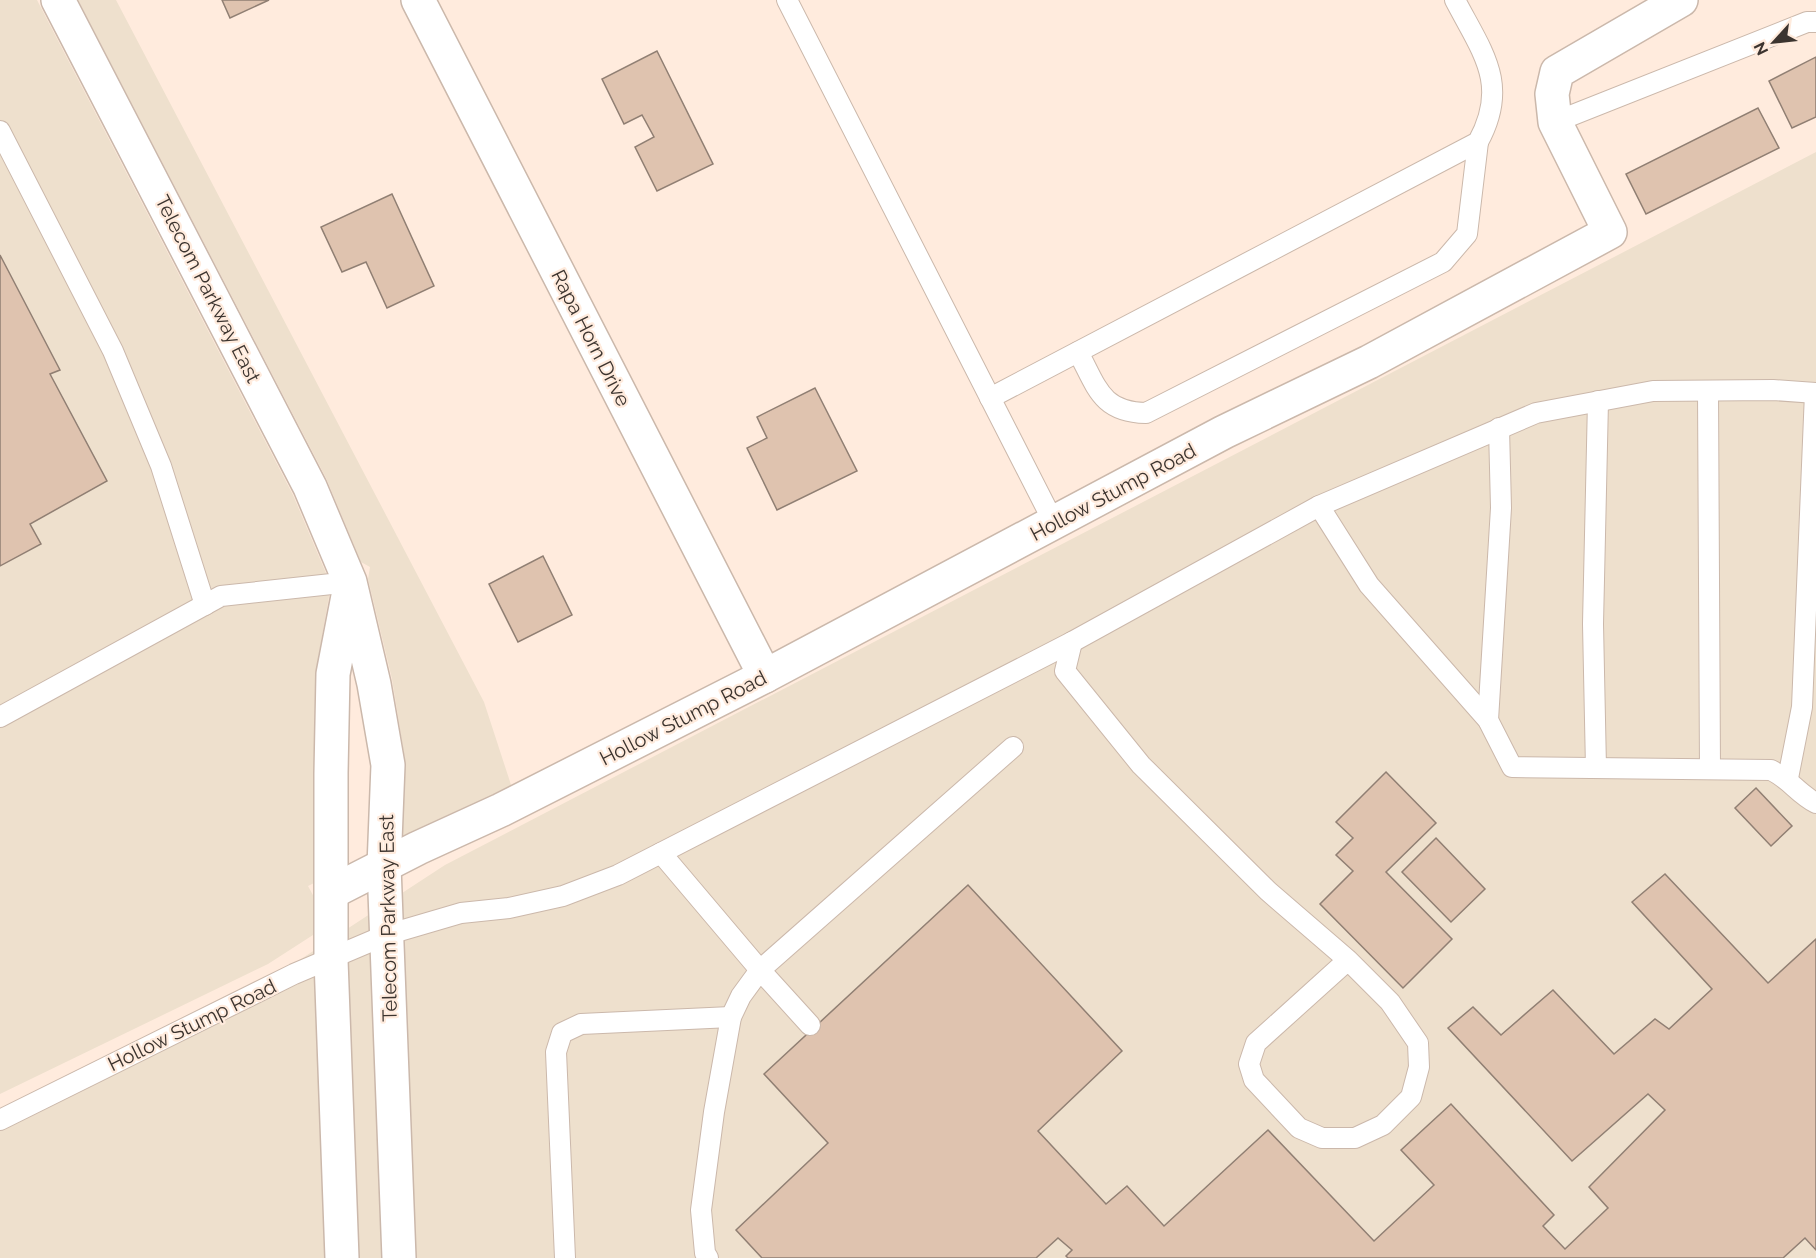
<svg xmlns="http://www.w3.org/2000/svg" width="1816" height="1258" font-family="Raleway,sans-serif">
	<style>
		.commercial { fill: #eee0cd }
		.building { fill: #dfc3af; stroke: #907f73; stroke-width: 1.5 }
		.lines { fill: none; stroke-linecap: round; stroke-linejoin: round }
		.service-casing { stroke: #cbb8ab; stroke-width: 22 }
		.minor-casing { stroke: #cbb8ab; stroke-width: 36 }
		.tertiary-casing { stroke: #cbb8ab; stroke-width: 36 }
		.service { stroke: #fff; stroke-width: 20 }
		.minor { stroke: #fff; stroke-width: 33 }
		.tertiary { stroke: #fff; stroke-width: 33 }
		.labels { text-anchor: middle; stroke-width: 4.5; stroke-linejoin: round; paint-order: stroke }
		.street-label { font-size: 20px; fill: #3c342f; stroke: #ffebdd }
	</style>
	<rect width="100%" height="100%" fill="#ffebdd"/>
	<g class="commercial">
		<path d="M0,0H37L293,495L331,585L315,676L314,883L308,886L314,897L313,935L268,964L0,1094Z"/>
		<path d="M78,0H116L484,702L513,791L441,852L427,825L402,838L405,760L392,679L368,579L370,567L361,562L326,478Z"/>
		<path d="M1816,152V1258H0V1110L275,976L445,865Z"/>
	</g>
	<g class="building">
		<path d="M222,0H269L230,18Z"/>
		<path d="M657,51L713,164L657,191L635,147L654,137L642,115L624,124L602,79Z"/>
		<path d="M1816,57V117L1792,128L1769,81Z"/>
		<path d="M1758,108L1779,148L1646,214L1626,174Z"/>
		<path d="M392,194L434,286L387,308L366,262L342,272L321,227Z"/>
		<path d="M0,255L60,370L50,374L107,481L30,524L41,544L0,566Z"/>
		<path d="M815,388L857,471L777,510L747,448L767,438L757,417Z"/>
		<path d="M543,556L572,615L518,642L489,584Z"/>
		<path d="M1386,772L1436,823L1386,872L1452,939L1403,988L1320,904L1353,871L1336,855L1353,838L1336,822Z"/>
		<path d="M1756,788L1792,826L1771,846L1735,808Z"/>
		<path d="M1436,838L1485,889L1451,922L1402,872Z"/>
		<path d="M1665,874L1768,983L1816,939V1250L1805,1238L1783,1258H1068L1066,1256L1072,1250L1058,1238L1036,1258H762L736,1230L828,1143L764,1074L968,885L1122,1051L1038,1131L1106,1204L1127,1186L1164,1226L1268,1130L1374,1241L1434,1185L1401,1150L1451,1104L1554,1215L1543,1226L1565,1249L1608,1208L1589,1187L1665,1110L1648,1094L1572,1161L1448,1028L1473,1007L1501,1035L1553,990L1614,1054L1655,1019L1669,1029L1712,989L1632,902Z"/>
	</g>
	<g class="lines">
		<defs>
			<g id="service">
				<path d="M787,0L1054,523"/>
				<path d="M1555,122L1807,22H1816"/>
				<path d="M0,131L113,351L161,466L205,605"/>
				<path d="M1078,352C1097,387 1101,412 1146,413L1443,262L1467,234L1478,142"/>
				<path d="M1708,391L1710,769"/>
				<path d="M990,398L1478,142C1510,84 1482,52 1455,0"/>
				<path d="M1319,506L1369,585L1488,720L1512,767L1771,770C1791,780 1797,793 1816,803"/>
				<path d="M1072,642L1065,671L1141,765L1268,891L1348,960L1390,1002L1418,1043L1419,1067L1411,1097L1383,1125L1355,1138H1322L1299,1128L1254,1080L1249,1064L1256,1043L1348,960"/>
				<path d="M0,717L221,596L350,582"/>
				<path d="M1488,720L1501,508L1499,428"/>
				<path d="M1596,768L1593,624L1598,401"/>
				<path d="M1788,778L1802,707L1815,393"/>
				<path d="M661,853L760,970L1013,747"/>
				<path d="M0,1120L294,974L386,935L461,913L509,908L563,896L618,875L1072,642L1319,506L1536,413L1653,391L1773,390L1816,393"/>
				<path d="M565,1258L556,1052L562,1033L581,1024L731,1017"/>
				<path d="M708,1258L705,1253L701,1210L714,1112L731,1017L741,996L760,970L810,1025"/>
			</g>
			<g id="minor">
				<path d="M418,0L765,676"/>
				<path d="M332,892L418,848L501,810L765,676L1224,432L1369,362L1610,232L1555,122L1552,94L1557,72L1681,0"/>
			</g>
			<g id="tertiary">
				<path d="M58,0L310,487L350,582L374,684L388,765L384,866L399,1258"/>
				<path d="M342,1258L331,960V773L333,674L348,596"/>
			</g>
		</defs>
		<use href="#service" class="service-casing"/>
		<use href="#minor" class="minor-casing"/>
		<use href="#tertiary" class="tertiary-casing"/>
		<use href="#service" class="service"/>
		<use href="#minor" class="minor"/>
		<use href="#tertiary" class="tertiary"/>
	</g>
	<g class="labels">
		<g class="street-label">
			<text transform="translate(208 289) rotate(63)" y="7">Telecom Parkway East</text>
			<text transform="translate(591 338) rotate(63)" y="7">Rapa Horn Drive</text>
			<text transform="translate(1113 492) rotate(-28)" y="7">Hollow Stump Road</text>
			<text transform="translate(683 718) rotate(-27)" y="7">Hollow Stump Road</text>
			<text transform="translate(388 918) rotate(-91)" y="7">Telecom Parkway East</text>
			<text transform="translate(192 1025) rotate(-26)" y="7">Hollow Stump Road</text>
		</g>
	</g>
	<g transform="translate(1774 42) rotate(243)" stroke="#ffebdd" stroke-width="4.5" paint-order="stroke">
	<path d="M0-4.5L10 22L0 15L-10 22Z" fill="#3c342f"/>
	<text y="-9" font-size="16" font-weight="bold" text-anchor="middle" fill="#3c342f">N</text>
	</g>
</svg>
